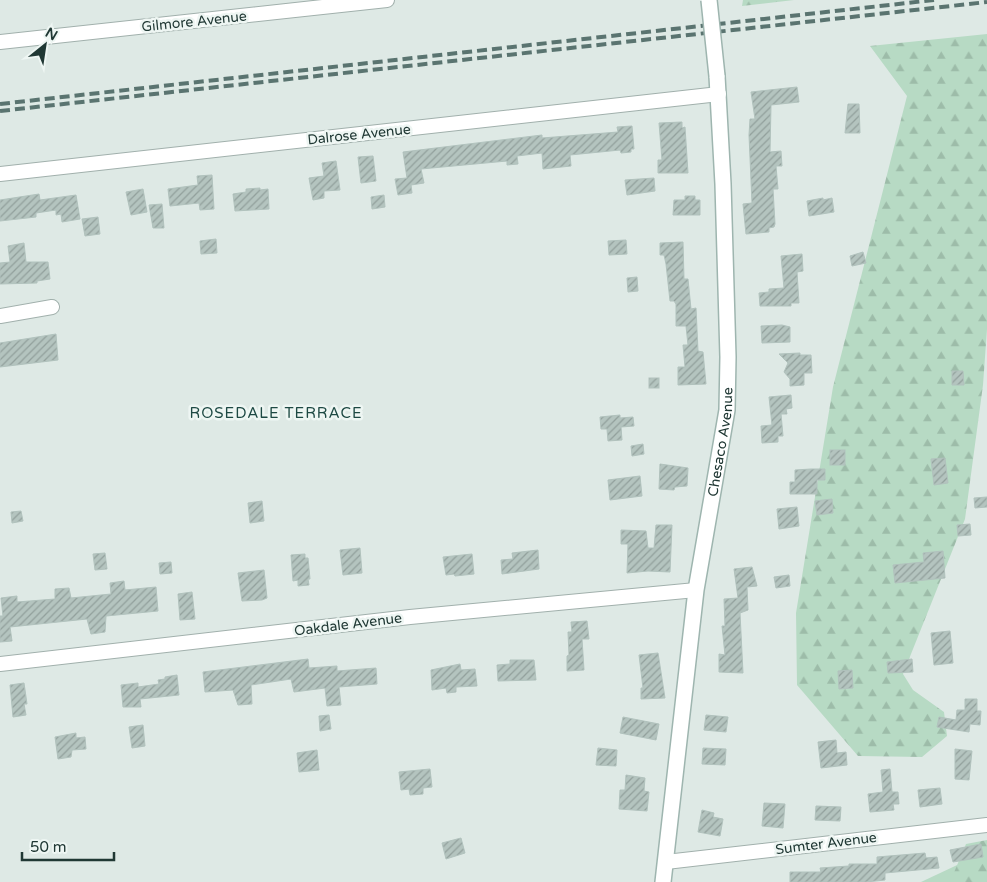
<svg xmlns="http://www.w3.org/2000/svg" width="987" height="882" font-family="'Varela Round',sans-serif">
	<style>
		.green { fill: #b7dac4 }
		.forest { fill: url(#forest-firs) }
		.building { fill: url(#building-hatch); stroke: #b1c2bd }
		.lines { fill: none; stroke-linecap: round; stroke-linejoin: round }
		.street-casing { stroke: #a1b0ac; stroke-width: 16 }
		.secondary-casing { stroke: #9eb5af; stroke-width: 18 }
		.street { stroke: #fff; stroke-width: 14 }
		.secondary { stroke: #fff; stroke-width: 15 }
		.rail { stroke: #5a7470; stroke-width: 4; stroke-dasharray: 10 5; stroke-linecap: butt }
		.secondary-bridge-casing { stroke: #9eb5af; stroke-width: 18; stroke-linecap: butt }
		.secondary-bridge { stroke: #fff; stroke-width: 15 }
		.labels { text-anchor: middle; stroke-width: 5; stroke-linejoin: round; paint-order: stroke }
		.street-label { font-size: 14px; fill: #203834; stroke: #eef6f3 }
		.neighbourhood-label { font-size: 15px; letter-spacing: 1px; fill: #1d4943; stroke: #eef6f3 }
	</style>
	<defs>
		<pattern id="forest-firs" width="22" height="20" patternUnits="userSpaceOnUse" patternTransform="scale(1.25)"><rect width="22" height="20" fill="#b7dac4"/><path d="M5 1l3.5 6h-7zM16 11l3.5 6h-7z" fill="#9dbca9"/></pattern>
		<pattern id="building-hatch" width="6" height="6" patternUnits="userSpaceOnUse" patternTransform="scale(1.25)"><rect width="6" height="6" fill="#b4c4bf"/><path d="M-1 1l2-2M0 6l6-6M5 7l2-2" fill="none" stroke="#92a09c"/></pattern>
	</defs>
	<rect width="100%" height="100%" fill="#dee9e5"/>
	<path class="green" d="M987,851V882H921Z"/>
	<g class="forest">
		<path d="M743,0H794L742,6Z"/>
		<path d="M987,34V329L983,385L965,519L903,674L913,690L944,712L947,736L922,757L858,756L797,685L796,613L833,387L907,96L870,46Z"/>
		<path d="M987,840V882H950L966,844Z"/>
	</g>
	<g class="building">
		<path d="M797,87L799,102L771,105L770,152L781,151L782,166H776L778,189H773L775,224L774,227L769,228V232L746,234L743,204L752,203L749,135L750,119H755L751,92Z"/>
		<path d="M848,104H859L860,133H845Z"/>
		<path d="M682,122V128L685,127L688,173H658V160H662L659,123Z"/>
		<path d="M632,126L634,149H631V152L621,153L620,150L570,155L571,166L543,169L542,153L517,156L518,164L507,165V161L421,169L424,183L411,185L412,193L398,195L395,179L407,178L403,152L542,135V138L618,132L617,127Z"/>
		<path d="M373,156L376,181L361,183L358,157Z"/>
		<path d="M336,161L340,190L324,191V198L313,200L309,178L324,176L322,163Z"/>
		<path d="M212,175L214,209L200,210L199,203L170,206L168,189L198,185L197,176Z"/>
		<path d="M654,178L655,191L627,195L625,180Z"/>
		<path d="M260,188V190L268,189L269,209L235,211L233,194L246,192V189Z"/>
		<path d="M143,189L147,212L131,215L126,192Z"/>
		<path d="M39,194L40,200L76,195L80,219L62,222L61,214L56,215V210L36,213V217L0,221V200Z"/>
		<path d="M384,195L385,207L372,209L371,197Z"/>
		<path d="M685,196H695V200H700V215H673L674,200H685Z"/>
		<path d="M823,198V200L832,198L834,212L809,216L807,201Z"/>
		<path d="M162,204L164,228H153L149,205Z"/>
		<path d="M98,217L100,234L85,236L82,219Z"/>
		<path d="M216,239L217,253L201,254L200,241Z"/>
		<path d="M626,240L627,254L609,255L608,241Z"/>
		<path d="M683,242L684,279H688L691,309L696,308L698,351L703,352L706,384L678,385V367H685L683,345H688L686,326H676V304L674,301H670L666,264L664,255H660V243Z"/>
		<path d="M24,243L26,262H48L50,279L37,281V283L0,284V263L10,262L8,246Z"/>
		<path d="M863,252L866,263L852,266L850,256Z"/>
		<path d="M802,254L803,271L797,272L799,303H791V306H760L759,293L769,292V289L784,288L781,256Z"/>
		<path d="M637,277L638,291L628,292L627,278Z"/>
		<path d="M782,325L790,327V342L762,343L761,326Z"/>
		<path d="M56,334L58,360L0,367V343Z"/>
		<path d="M800,353V355H811L812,373H804V385L790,386V379L784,372L788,363L779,354Z"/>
		<path d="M952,371H963L964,385H952Z"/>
		<rect x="649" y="378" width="10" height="10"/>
		<path d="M791,395L792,408L786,409L787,414H781L783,436H778V442L762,443L761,426L772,425L769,397Z"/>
		<path d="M620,415V418L633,417L634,426L621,427L622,440L608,441L607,429H601L600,417Z"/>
		<path d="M643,444L644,454L632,456L631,446Z"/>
		<rect x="830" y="450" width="15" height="15"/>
		<path d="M945,458L948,483L934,485L931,459Z"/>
		<path d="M660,464L688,468L687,486L675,487L674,490L659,489Z"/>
		<path d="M811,469H825V480H817V494H790V482H795V470Z"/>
		<path d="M640,476L642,496L610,500L608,480Z"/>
		<path d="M987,497V507L975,508L974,498Z"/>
		<path d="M832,499L833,513L817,515L815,501Z"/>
		<path d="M262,501L264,521L250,523L248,503Z"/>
		<path d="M797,507L799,526L779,529L777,509Z"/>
		<path d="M21,511L23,521L12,523L11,512Z"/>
		<path d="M970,524L971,535L958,536L957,525Z"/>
		<path d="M656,525H672L670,572L648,571L627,573L628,544H621V530L646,531L648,548H654Z"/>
		<path d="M360,548L362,573L343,575L340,550Z"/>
		<path d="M538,550L539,569L502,574L501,560L513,559L512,553Z"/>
		<path d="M943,551L945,578L895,583L893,565L924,562L923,553Z"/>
		<path d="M105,553L107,569L95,570L93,554Z"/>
		<path d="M305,554V558H308L310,579H308L309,585L298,586V580L293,581L291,555Z"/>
		<path d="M472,554L474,574L455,576L454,574L446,575L443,557Z"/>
		<path d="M171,562L172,573L160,574L159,563Z"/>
		<path d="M752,567L757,586L747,587L748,610L740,613L743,673L719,672V654L725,655L722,626H725L724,599L738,598L734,569Z"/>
		<path d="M264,570L267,598L262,600L242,601L238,573Z"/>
		<path d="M789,575L790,586L776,588L774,577Z"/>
		<path d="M124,581L125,590L156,587L158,611L106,616L105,632L91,634L87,619L10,627L12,641L0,642V616H3L1,598L17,596V602L55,599V589L69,588L71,598L111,594L110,583Z"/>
		<path d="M192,592L195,619L180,620L178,594Z"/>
		<path d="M587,621L589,639H582L584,670L567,671V656L569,655L568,632H572L571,622Z"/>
		<path d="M950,631L953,663L934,665L931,633Z"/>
		<path d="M658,653L665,698L641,699V688H643L639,655Z"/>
		<path d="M308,659L309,668L337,666V671L376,668L377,684L339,687L341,705L327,706L325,688L294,692L291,679L251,685L252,704L238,705L233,690L205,692L203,672Z"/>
		<path d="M912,659L913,672L888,673L887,662Z"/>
		<path d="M510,660H534L536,680L498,681L497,665L510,664Z"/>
		<path d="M460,664L461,670L475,669L477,686L456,687V692L447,693L446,688L432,690L431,670Z"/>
		<path d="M852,670L853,688L839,689L838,671Z"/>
		<path d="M177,675L179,695L140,699L141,707H123L121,685L138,683V687L159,684L158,680L165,679V677Z"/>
		<path d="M24,683L27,704H24L26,715L13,717L10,685Z"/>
		<path d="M965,699H977V711H981L980,725L970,724L969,732L937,727L939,717L956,720L957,710H965Z"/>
		<path d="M329,715L331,729L320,731L319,716Z"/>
		<path d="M706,715L728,717L726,732L704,730Z"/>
		<path d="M623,717L659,724L656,740L620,733Z"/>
		<path d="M143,725L145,746L132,748L129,727Z"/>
		<path d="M76,733V738L85,737L86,749L72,750L71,757L58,759L55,737Z"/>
		<path d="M836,740L837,753L846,752L847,765L821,768L818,742Z"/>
		<path d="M598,748L617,750L616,766L596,765Z"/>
		<path d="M703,748L726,749L725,765L702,764Z"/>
		<path d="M955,749L972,751L969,780L955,779Z"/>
		<path d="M317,750L319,770L299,772L297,753Z"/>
		<path d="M430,769L432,787L423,788V794L410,795L409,789L401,790L399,772Z"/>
		<path d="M890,769L892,792H898L899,804H893L894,810L870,812L868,794L883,792L881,770Z"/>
		<path d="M626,775L645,778L644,791L649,792L647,811L619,809L620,790H625Z"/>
		<path d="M940,788L942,804L920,807L918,790Z"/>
		<path d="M764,803L785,804L783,828L762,826Z"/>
		<path d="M816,806L841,807L840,821L815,820Z"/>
		<path d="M702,810L714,813L713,817L723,819L720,836L698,832Z"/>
		<path d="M461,838L465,853L446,859L442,843Z"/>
		<path d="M981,844L983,857L953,862L950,850Z"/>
		<path d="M925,853L926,858L937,857L939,868L885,873V880L866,882H790V872H821L820,868L849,866V864H877V857Z"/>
	</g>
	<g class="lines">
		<defs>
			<g id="street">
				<path d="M0,42L387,0"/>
				<path d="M0,174L719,94"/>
				<path d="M0,316L52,307"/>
				<path d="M0,664L410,617L696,590"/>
				<path d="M666,862L987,825"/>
			</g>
			<g id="secondary">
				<path id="s1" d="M663,882L696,590L727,410L728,357L723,184L717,76"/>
			</g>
		</defs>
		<use href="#street" class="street-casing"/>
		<use href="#secondary" class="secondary-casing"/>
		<use href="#street" class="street"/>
		<use href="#secondary" class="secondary"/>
		<g class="rail">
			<path d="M0,104L934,0"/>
			<path d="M0,111L987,2"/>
		</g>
		<defs>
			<path id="secondary-bridge" d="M709,0L717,76"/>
		</defs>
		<use href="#secondary-bridge" class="secondary-bridge-casing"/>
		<use href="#secondary-bridge" class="secondary-bridge"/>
	</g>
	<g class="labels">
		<g class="street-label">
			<text transform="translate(194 21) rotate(-6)" y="5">Gilmore Avenue</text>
			<text transform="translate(359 134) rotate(-6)" y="5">Dalrose Avenue</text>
			<text dy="5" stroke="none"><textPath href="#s1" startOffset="444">Chesaco Avenue</textPath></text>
			<text transform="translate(348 624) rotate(-7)" y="5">Oakdale Avenue</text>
			<text transform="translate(826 843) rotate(-7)" y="5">Sumter Avenue</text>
		</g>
		<g class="neighbourhood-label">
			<text x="276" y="418">ROSEDALE TERRACE</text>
		</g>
	</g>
	<g transform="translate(45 45) rotate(30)" stroke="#eef6f3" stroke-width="4" paint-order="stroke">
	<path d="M0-4L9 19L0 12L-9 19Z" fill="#203834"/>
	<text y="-8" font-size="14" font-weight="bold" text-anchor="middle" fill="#203834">N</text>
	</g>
	<path d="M22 852v8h92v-8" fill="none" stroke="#203834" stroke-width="2.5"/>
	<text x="30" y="852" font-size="15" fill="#203834" stroke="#eef6f3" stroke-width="4" paint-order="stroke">50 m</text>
</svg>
